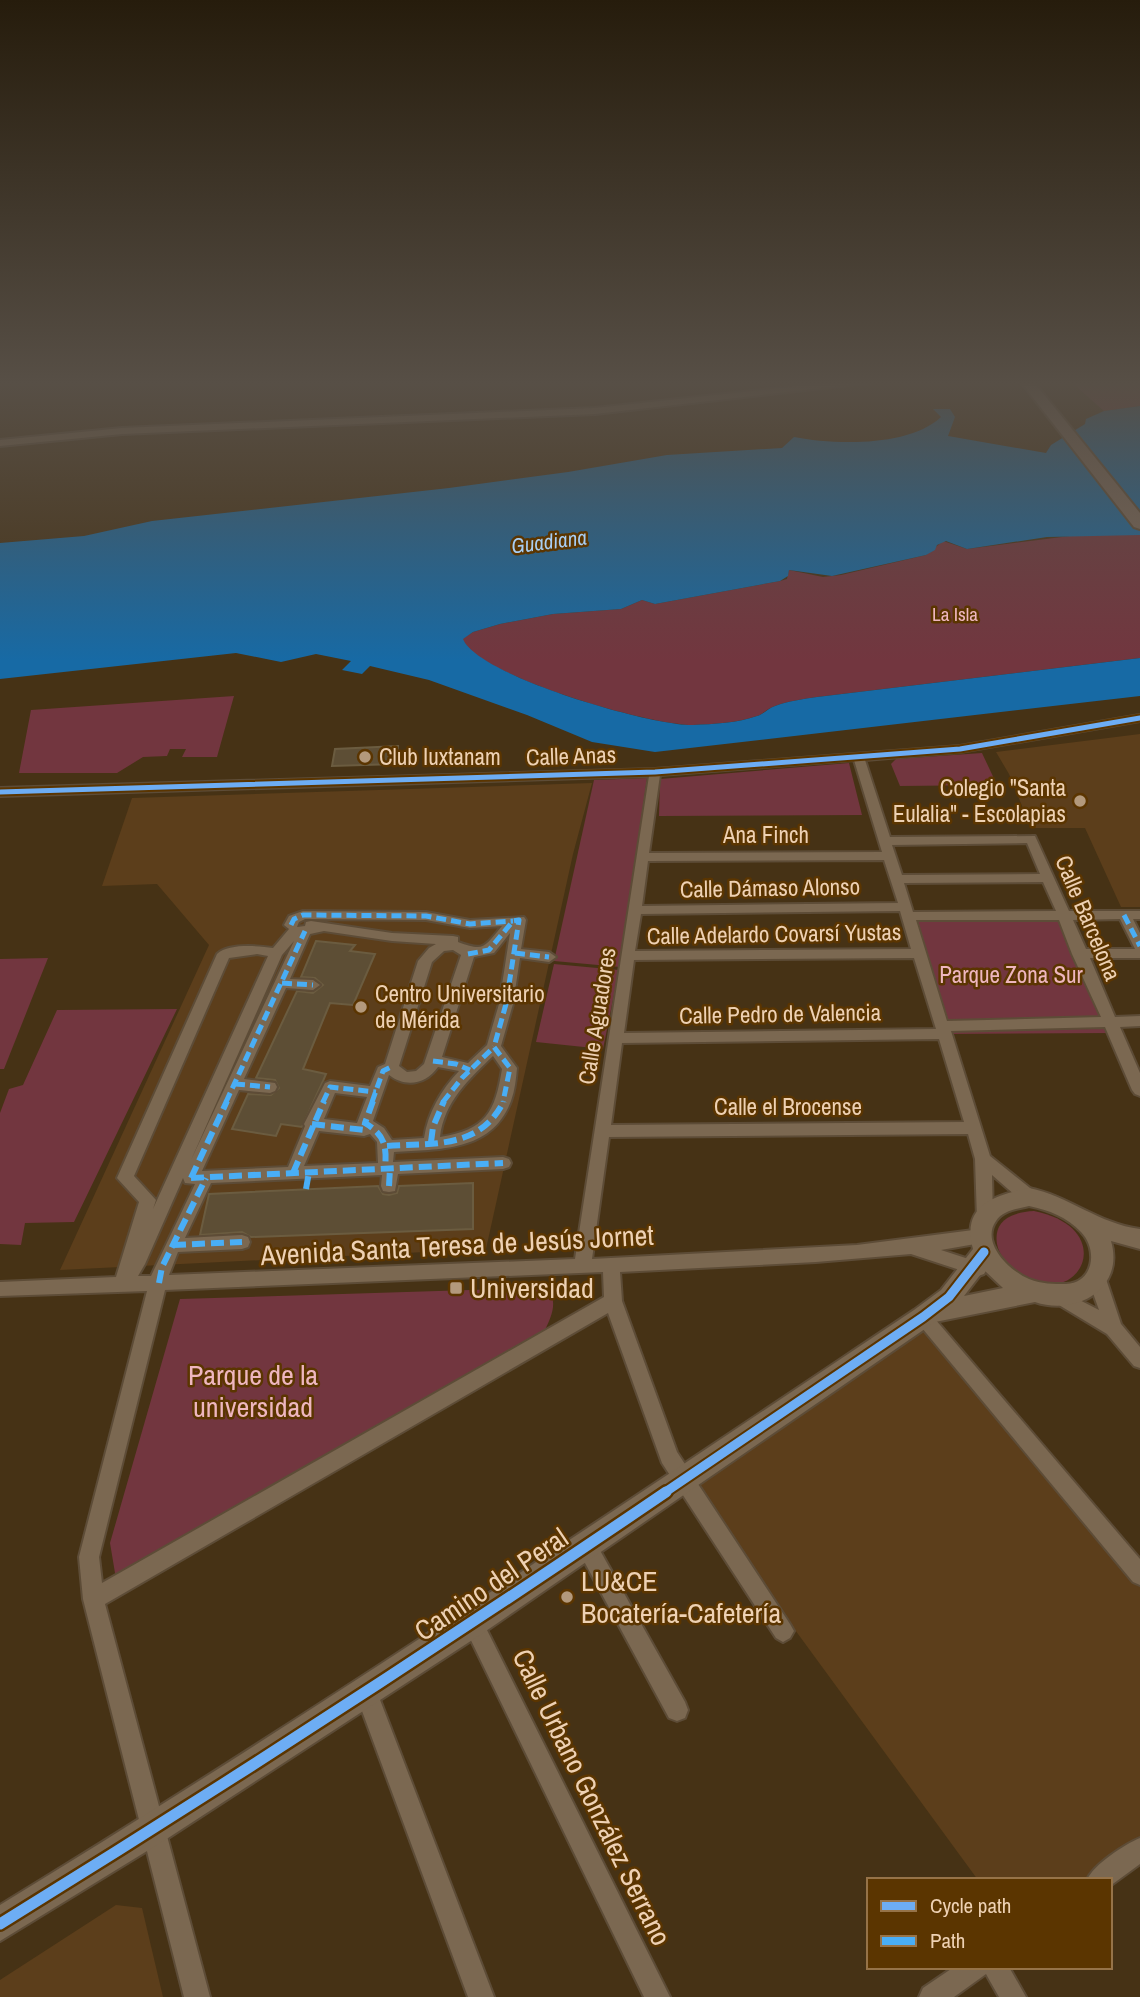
<svg xmlns="http://www.w3.org/2000/svg" width="1140" height="1997" font-family="'Archivo Narrow',sans-serif">
	<style>
		.built { fill: #5c3e1b }
		.green { fill: #72363f }
		.water { fill: #176aa5 }
		.building { fill: #5d4e35; stroke: #6b5c40; stroke-width: 2 }
		.lines { fill: none; stroke-linecap: round; stroke-linejoin: round }
		.street-casing { stroke: #5d4c37; stroke-width: 4 }
		.secondary-casing { stroke: #5d4c37; stroke-width: 4 }
		.highway-casing { stroke: #5d4c37; stroke-width: 4 }
		.street { fill: #7b6851; fill-rule: evenodd }
		.secondary { fill: #7b6851; fill-rule: evenodd }
		.highway { fill: #7c6a5c; fill-rule: evenodd }
		.quiet-far1 { stroke: #49aef6; stroke-width: 5; stroke-dasharray: 10 5; stroke-linecap: butt }
		.quiet { stroke: #49aef6; stroke-width: 6; stroke-dasharray: 13 6; stroke-linecap: butt }
		.cycleway-far2-casing { stroke: #5b3500; stroke-width: 9 }
		.cycleway-far1-casing { stroke: #5b3500; stroke-width: 13 }
		.cycleway-casing { stroke: #5b3500; stroke-width: 16 }
		.cycleway-far2 { stroke: #6dadf4; stroke-width: 5 }
		.cycleway-far1 { stroke: #6dadf4; stroke-width: 9 }
		.cycleway { stroke: #6dadf4; stroke-width: 11 }
		.poi-dot { fill: #b3997c; stroke: #5b3500; stroke-width: 2.5 }
		.labels { text-anchor: middle; stroke-width: 5; stroke-linejoin: round; paint-order: stroke }
		.far-park-label { font-size: 19px; fill: #eeb6bf; stroke: #5b3500 }
		.far-water-label { font-size: 21px; font-style: italic; fill: #a8cef3; stroke: #5b3500 }
		.street-label { font-size: 23px; fill: #eed1b3; stroke: #5b3500 }
		.poi-label { font-size: 23px; fill: #eed1b3; stroke: #5b3500; text-anchor: start }
		.park-label { font-size: 23px; fill: #eeb6bf; stroke: #5b3500 }
		.near-street-label { font-size: 28px; fill: #eed1b3; stroke: #5b3500 }
		.near-poi-label { font-size: 28px; fill: #eed1b3; stroke: #5b3500; text-anchor: start }
		.near-park-label { font-size: 28px; fill: #eeb6bf; stroke: #5b3500 }
	</style>
	<rect width="100%" height="100%" fill="#463215"/>
	<g class="built">
		<path d="M1140,734V907H1121L1085,828H1031L1009,774L996,752Z"/>
		<path d="M592,783L573,854L486,1249L60,1270L209,945L157,884L102,886L132,798Z"/>
		<path d="M923,1317L1140,1575V1850L1099,1880H978L684,1478Z"/>
		<path d="M116,1905L142,1908L163,1997H0V1980Z"/>
	</g>
	<g class="green">
		<path d="M1070,381H1140V406L1104,411Z"/>
		<path d="M1078,535H1140V658L817,697C803,699 788,701 775,706C768,708 763,714 757,716C737,723 713,724 693,725C652,726 477,676 462,639L473,632L500,624L553,614L621,609L642,600L655,604L780,581L787,579L789,570L823,577L841,575L926,555L943,541L967,549Z"/>
		<path d="M234,696L217,757H182L186,749H170L167,756L143,757L117,773H19L31,710Z"/>
		<path d="M982,753L997,785L900,786L891,764L896,759Z"/>
		<path d="M849,763L862,815L659,816L660,779Z"/>
		<path d="M647,778L620,967L554,961L594,780Z"/>
		<path d="M1063,915L1114,1033L944,1034L908,916Z"/>
		<path d="M48,958L4,1069H0V959Z"/>
		<path d="M554,964L619,970L603,1049L536,1042Z"/>
		<path d="M177,1009L74,1222L25,1223L21,1245L0,1244V1113L9,1089L23,1085L57,1010Z"/>
		<path d="M1034,1211C1124,1229 1076,1319 1015,1270C1007,1263 999,1255 997,1244C993,1219 1014,1212 1034,1211Z"/>
		<path d="M535,1288L550,1291C557,1305 551,1317 545,1330L116,1579L110,1543L180,1299Z"/>
	</g>
	<path class="water" d="M1140,406V535L1047,537L967,549L946,541L937,545L935,550L926,555L832,576L789,570L788,576L780,581L655,604L642,600L621,609L553,614L500,624L473,632L463,639C478,676 652,726 693,725C713,724 738,723 757,716C764,714 768,708 775,706C788,701 803,699 817,697L1140,658V696L655,752L592,742L527,715L429,680L370,666L362,674L342,670L351,661L316,654L281,662L236,653L0,679V543L84,536L152,521L449,488L568,472L667,455L782,448L794,437C835,445 909,447 941,417L933,409H950L955,417L948,436L1046,453L1051,445L1085,424L1086,419L1104,411Z"/>
	<g class="building">
		<path d="M398,746L396,764L332,766L335,749Z"/>
		<path d="M316,941L355,945L350,951L375,954L353,1005L330,1003L303,1069L326,1074L323,1081L302,1127L281,1124L276,1136L232,1129L248,1094L271,1095L279,1088L275,1080L256,1078L297,991L313,993L323,985L315,978L301,977Z"/>
		<path d="M473,1183V1229L251,1237L242,1232L200,1235L209,1194L378,1186L383,1194L389,1195L397,1193L399,1186Z"/>
	</g>
	<g class="lines">
		<defs>
			<g id="street">
				<path d="M1140,715V721L960,752L865,760L890,837L1035,836L1069,911H1140V919H1133L1140,933V958H1090L1115,1017L1140,1016V1026L1120,1027L1140,1073V1096L1135,1094L1132,1090L1105,1027L951,1031L990,1156L1035,1192L1037,1197L1035,1202L1029,1204L1023,1202L992,1175L993,1218L991,1223L985,1225L979,1223L977,1218L975,1159L968,1134L609,1137L592,1259L857,1245L981,1229L987,1231L989,1236L987,1241L981,1243L941,1250L984,1264L987,1269L984,1274L978,1276L911,1254L816,1262L620,1272L622,1301L677,1452L790,1624L794,1631L790,1638L783,1642L776,1638L662,1463L608,1313L105,1604L210,1997H184L83,1599L79,1557L147,1291L0,1296V1282L116,1277L139,1202L117,1178L217,954C229,943 258,946 273,948L289,929L284,925L289,916L303,911L426,912L470,920L524,917L526,920L521,949L549,952L556,957L549,962L520,958L513,1004L501,1046L517,1068C516,1079 515,1090 511,1101C492,1152 440,1149 394,1152L393,1162L503,1157L509,1159L511,1163L509,1167L503,1169L398,1174L395,1191L389,1192L383,1191L381,1186L382,1175L211,1183L185,1238L242,1235L248,1237L250,1242L248,1247L242,1249L178,1252L169,1275L575,1259L649,776L0,796V788L655,769L960,746ZM854,760L882,852L649,853L660,775ZM1027,843L1040,874L902,875L892,845ZM884,860L898,903L642,906L648,861ZM1043,882L1056,911L913,912L904,883ZM900,911L911,949L635,951L641,914ZM305,919L426,920L470,928L502,926C484,947 485,952 458,942V937L453,936L392,933L311,921L306,922L305,926L297,927L299,922ZM1120,919L1135,949H1086L1073,920ZM916,920H1059L1072,954L1101,1017L947,1021ZM324,931L392,941L436,944L429,948L418,961L385,1064L378,1067L370,1086L330,1081L325,1083L304,1124L305,1126L288,1167L202,1171L239,1090L270,1093L275,1091L277,1087L275,1083L244,1079L286,988L313,990L320,985L313,980L290,979L310,934ZM510,933L499,1004L487,1045L468,1063L442,1057L474,957L494,953ZM294,941L191,1160L282,955ZM453,950L461,955L424,1064L416,1071L407,1072L399,1066L432,962L444,951ZM257,954L268,956L153,1209L156,1200L134,1176L229,958ZM914,958L936,1029L624,1033L634,960ZM939,1039L964,1122L611,1125L622,1043ZM493,1056L502,1069C495,1112 486,1130 440,1137C444,1102 469,1079 493,1056ZM438,1067L459,1071C441,1090 428,1112 424,1138L392,1140L384,1128L373,1121L389,1075C406,1088 426,1084 438,1067ZM335,1093L367,1097L357,1123L324,1119ZM319,1131L364,1136L370,1134L377,1142L378,1163L304,1166ZM183,1178L185,1183L195,1184L151,1276H138L145,1264ZM603,1272L604,1297L102,1583L99,1557L165,1290Z"/>
				<path d="M1097,1272L1103,1274L1106,1279L1121,1324L1140,1347V1368L1134,1366L1107,1334L1054,1302L1051,1297L1054,1292L1060,1290L1099,1310L1088,1279L1091,1274Z"/>
				<path d="M923,1309L929,1312L1140,1559V1585L1133,1582L917,1322L914,1317L917,1312Z"/>
				<path d="M586,1535L593,1538L685,1702L688,1710L685,1718L677,1721L669,1718L579,1552L576,1545L579,1538Z"/>
				<path d="M473,1612L480,1616L670,1997H644L466,1630L462,1623L466,1616Z"/>
				<path d="M366,1681L374,1684L377,1692L494,1997H468L355,1692L358,1684Z"/>
				<path d="M1140,1838V1864L1110,1886V1880H1087C1093,1865 1125,1844 1140,1838Z"/>
				<path d="M954,1967H1009L1026,1997H999L986,1974L954,1997H919L923,1988Z"/>
			</g>
			<g id="secondary">
				<path d="M846,381H883L595,414L122,434L0,446V440L122,428L595,408Z"/>
				<path d="M1029,1188C1069,1196 1099,1224 1140,1229V1249L1111,1241C1125,1289 1076,1316 1035,1302L935,1322L483,1633L165,1840L0,1941V1905C311,1715 612,1512 914,1310L941,1290L973,1249C961,1205 994,1196 1029,1188ZM1029,1206C1049,1210 1067,1217 1081,1232C1098,1249 1094,1283 1066,1284C1053,1284 1042,1284 1029,1279C1011,1272 980,1243 996,1221C1003,1210 1017,1209 1029,1206ZM984,1270L1003,1288L964,1296Z"/>
			</g>
			<path id="highway" d="M1020,381H1033L1140,513V529L1134,527Z"/>
		</defs>
		<use href="#street" class="street-casing"/>
		<use href="#secondary" class="secondary-casing"/>
		<use href="#highway" class="highway-casing"/>
		<use href="#street" class="street"/>
		<use href="#secondary" class="secondary"/>
		<use href="#highway" class="highway"/>
		<g class="quiet-far1">
			<path d="M1124,915L1140,946"/>
			<path d="M291,925L294,919L303,915L426,916L470,924L513,921"/>
			<path d="M515,953L549,957"/>
			<path d="M468,954L489,950L513,921L519,920L506,1004L494,1047L510,1068L503,1102"/>
			<path d="M282,983L313,985"/>
			<path d="M433,1061L456,1064L470,1070"/>
			<path d="M235,1084L270,1087"/>
			<path d="M226,1102L305,931"/>
			<path d="M323,1102L330,1087L376,1092"/>
			<path d="M372,1102L383,1071L391,1067"/>
			<path d="M443,1102L462,1078L494,1047"/>
		</g>
		<g class="quiet">
			<path d="M373,1101L365,1123C385,1135 387,1146 385,1169"/>
			<path d="M312,1124L364,1130L365,1123"/>
			<path d="M431,1142L433,1127L444,1101"/>
			<path d="M387,1146C434,1143 480,1149 504,1101"/>
			<path d="M293,1173L324,1101"/>
			<path d="M191,1178L503,1163"/>
			<path d="M191,1178L227,1101"/>
			<path d="M389,1186L390,1168"/>
			<path d="M306,1189L309,1172"/>
			<path d="M173,1245L242,1242"/>
			<path d="M159,1283L162,1267L206,1178"/>
		</g>
		<defs>
			<path id="cycleway-far2" d="M0,792L655,772L960,749L1140,718"/>
			<path id="cycleway-far1" d="M664,1493L923,1317L949,1297L984,1252"/>
			<path id="cycleway" d="M0,1924C225,1785 447,1641 666,1492"/>
		</defs>
		<use href="#cycleway-far2" class="cycleway-far2-casing"/>
		<use href="#cycleway-far1" class="cycleway-far1-casing"/>
		<use href="#cycleway" class="cycleway-casing"/>
		<use href="#cycleway-far2" class="cycleway-far2"/>
		<use href="#cycleway-far1" class="cycleway-far1"/>
		<use href="#cycleway" class="cycleway"/>
	</g>
	<linearGradient id="sky" x2="0" y2="1"><stop stop-color="#261c0c"/><stop offset="0.58" stop-color="#574f46"/><stop offset="1" stop-color="#574f46" stop-opacity="0"/></linearGradient>
	<rect width="1140" height="661" fill="url(#sky)"/>
	<g class="poi-dot">
		<circle cx="365" cy="757" r="7"/>
		<circle cx="1080" cy="801" r="7"/>
		<circle cx="361" cy="1007" r="7"/>
		<rect x="449" y="1281" width="14" height="14" rx="3.5"/>
		<circle cx="567" cy="1597" r="7"/>
	</g>
	<g class="labels">
		<g class="far-park-label">
			<text x="955" y="621">La Isla</text>
		</g>
		<g class="far-water-label">
			<text transform="translate(549 542) rotate(-7)" y="7">Guadiana</text>
		</g>
		<g class="street-label">
			<text transform="translate(571 756) rotate(-2)" y="8">Calle Anas</text>
			<text x="766" y="843">Ana Finch</text>
			<text transform="translate(770 888) rotate(-1)" y="8">Calle Dámaso Alonso</text>
			<text transform="translate(1088 918) rotate(67)" y="8">Calle Barcelona</text>
			<text transform="translate(774 934) rotate(-1)" y="8">Calle Adelardo Covarsí Yustas</text>
			<text transform="translate(780 1014) rotate(-1)" y="8">Calle Pedro de Valencia</text>
			<text transform="translate(597 1016) rotate(-81)" y="8">Calle Aguadores</text>
			<text x="788" y="1115">Calle el Brocense</text>
		</g>
		<g class="poi-label">
			<text x="379" y="765">Club Iuxtanam</text>
			<text x="1066" y="796" text-anchor="end">Colegio "Santa<tspan x="1066" dy="26">Eulalia" - Escolapias</tspan></text>
			<text x="375" y="1002">Centro Universitario<tspan x="375" dy="26">de Mérida</tspan></text>
		</g>
		<g class="park-label">
			<text x="1011" y="983">Parque Zona Sur</text>
		</g>
		<g class="near-street-label">
			<text transform="translate(457 1245) rotate(-3)" y="10">Avenida Santa Teresa de Jesús Jornet</text>
			<text transform="translate(491 1584) rotate(-34)" y="10">Camino del Peral</text>
			<text transform="translate(592 1797) rotate(64)" y="10">Calle Urbano González Serrano</text>
		</g>
		<g class="near-poi-label">
			<text x="470" y="1298">Universidad</text>
			<text x="581" y="1591">LU&amp;CE<tspan x="581" dy="32">Bocatería-Cafetería</tspan></text>
		</g>
		<g class="near-park-label">
			<text x="253" y="1385">Parque de la<tspan x="253" dy="32">universidad</tspan></text>
		</g>
	</g>
	<rect x="867" y="1878" width="245" height="91" fill="#5b3500" stroke="#967348" stroke-width="2"/>
	<rect x="881" y="1901" width="35" height="10" fill="#6dadf4" stroke="#967348" stroke-width="2"/>
	<text x="930" y="1913" font-size="21" fill="#eed1b3">Cycle path</text>
	<rect x="881" y="1936" width="35" height="10" fill="#49aef6" stroke="#967348" stroke-width="2"/>
	<text x="930" y="1948" font-size="21" fill="#eed1b3">Path</text>
</svg>
